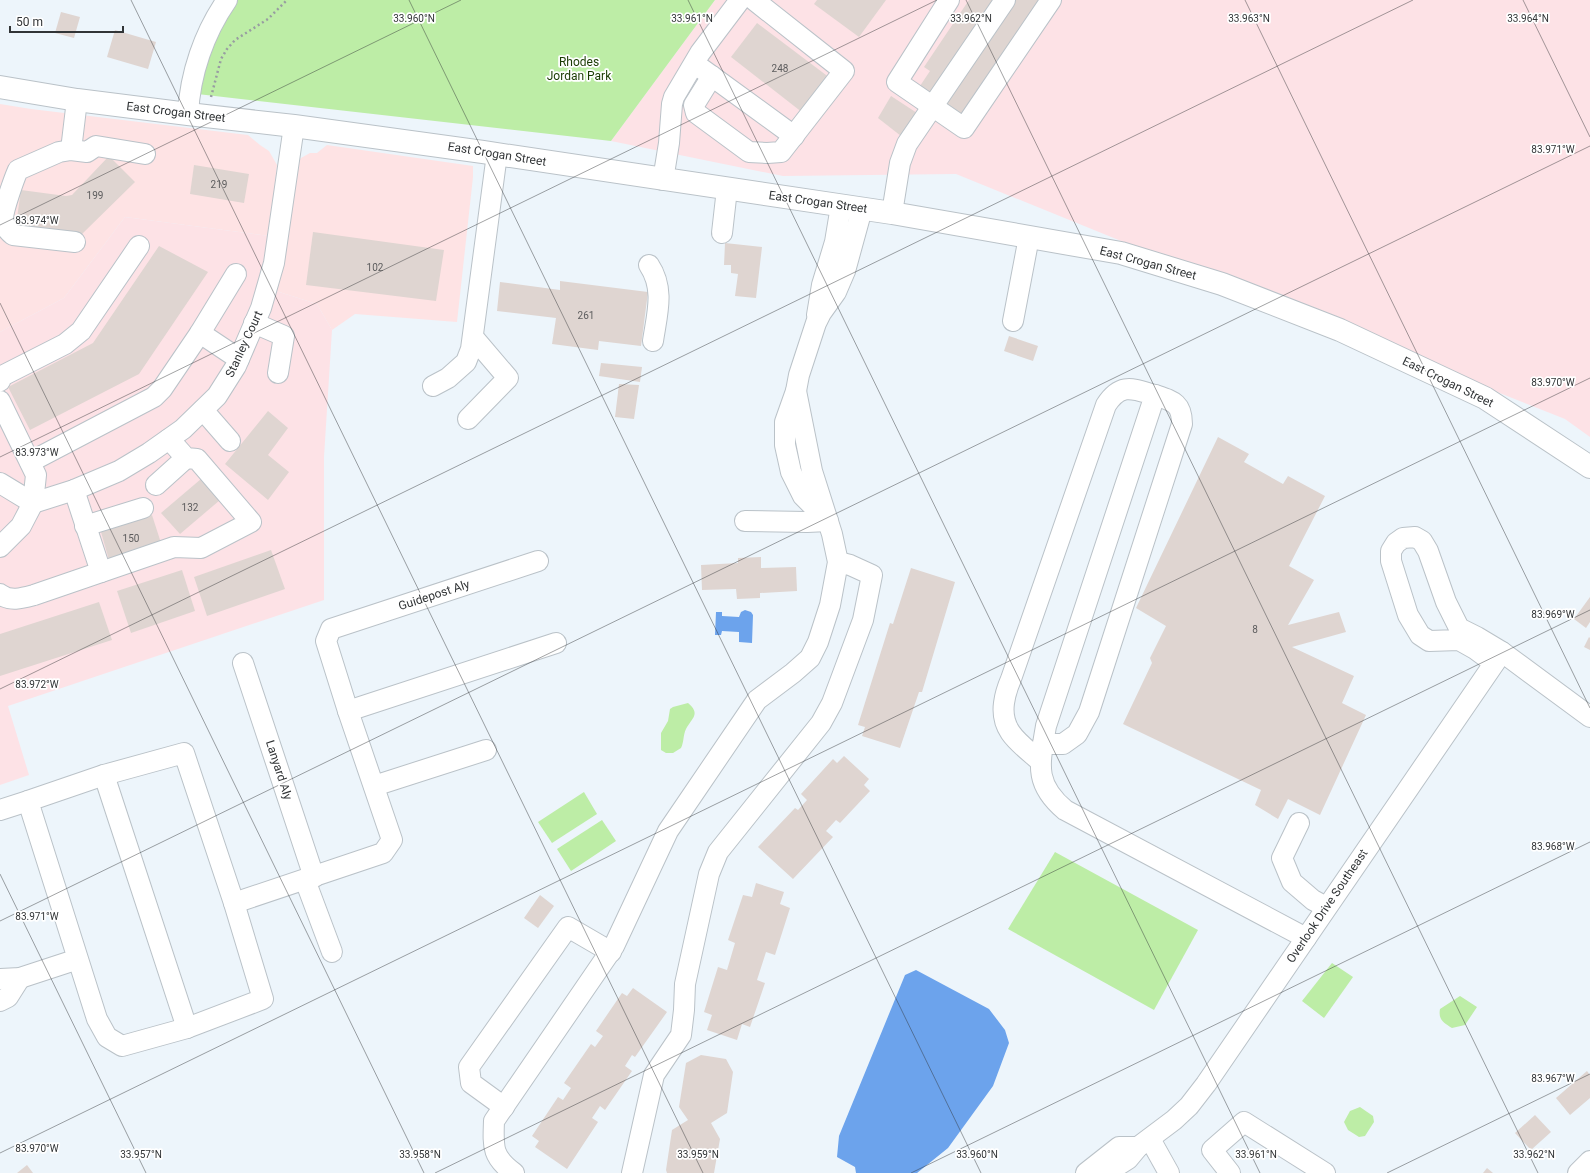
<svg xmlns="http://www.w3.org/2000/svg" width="1590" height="1173" font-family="Roboto,sans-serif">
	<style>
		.commercial { fill: #fee3e4 }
		.industrial { fill: #fde2e6 }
		.green { fill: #bdeda6 }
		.water { fill: #6ca3ec }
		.building { fill: #dfd5d1 }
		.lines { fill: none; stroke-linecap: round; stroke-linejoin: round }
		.minor-casing { stroke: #bac2c8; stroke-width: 22 }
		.major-casing { stroke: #bac2c8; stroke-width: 24 }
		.path { stroke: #989da1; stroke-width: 2.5; stroke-dasharray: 2 3; stroke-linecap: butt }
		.minor { stroke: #fff; stroke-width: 20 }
		.major { stroke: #fff; stroke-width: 22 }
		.ticks { fill: none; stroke: #313436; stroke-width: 1; stroke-opacity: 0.45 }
		.labels { text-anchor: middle; stroke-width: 3.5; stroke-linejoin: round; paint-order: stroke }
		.number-label { font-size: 10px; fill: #5c5c5d }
		.park-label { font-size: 12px; fill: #1a3b02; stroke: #fff }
		.street-label { font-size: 12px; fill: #313436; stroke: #fff }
		.ticks-label { font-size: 10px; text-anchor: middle; fill: #313436; stroke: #fff; stroke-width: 3.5; stroke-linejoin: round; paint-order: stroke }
	</style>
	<rect width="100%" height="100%" fill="#edf5fb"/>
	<g class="commercial">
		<path d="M0,104L31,109L248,135L260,145L269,151L277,165L269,236L125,217L64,298L0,332Z"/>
		<path d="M327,145L473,166V177L457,322L355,314L332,330L317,304L276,291L296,165L301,158L310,153H317Z"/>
	</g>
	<g class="industrial">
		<path d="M715,0H1590V437L1565,419L1286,308L956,174L783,176L611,141Z"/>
		<path d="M125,217L285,238L276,291L317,304L332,330L324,457V600L8,706L29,775L0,785V332L64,298Z"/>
	</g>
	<g class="green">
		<path d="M216,0H715L611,141L180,92C189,59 197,28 216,0Z"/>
		<path d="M688,703C701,714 692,718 686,729C683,735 684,742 681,748L673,753H666L661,750V733L668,721L670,709L673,707Z"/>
		<path d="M584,792L597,814L552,843L538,822Z"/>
		<path d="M602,820L616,841L571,871L557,849Z"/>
		<path d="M1055,852L1198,930L1154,1010L1008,929Z"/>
		<path d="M1332,963L1353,977L1324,1018L1302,1001Z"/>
		<path d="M1460,996L1477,1007L1465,1025L1452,1028C1444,1023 1438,1020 1440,1009Z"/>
		<path d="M1360,1107L1373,1116L1374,1122L1365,1136L1359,1137L1348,1130L1344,1122L1350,1111Z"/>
	</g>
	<g class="water">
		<path d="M745,610L751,612L753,615L752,643L739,642V632L722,631L721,635H715L716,612H722V616L739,617L741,612Z"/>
		<path d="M916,970L989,1009L1005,1030L1009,1043L993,1086L948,1148L917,1173H856L855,1167L837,1157L839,1136L905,975Z"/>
	</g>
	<g class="building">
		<path d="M817,0H886L859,37L814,4Z"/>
		<path d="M969,0H995L930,97L918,89L930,71L924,67Z"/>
		<path d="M1015,0H1039L961,116L944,105Z"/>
		<path d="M61,12L80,17L74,38L55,33Z"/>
		<path d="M757,23L830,78L803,113L731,57Z"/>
		<path d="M115,30L156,42L148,69L107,57Z"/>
		<path d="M891,96L917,113L901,136L878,118Z"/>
		<path d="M109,156L135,182L82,234L16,225L21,190L66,196L72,195Z"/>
		<path d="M194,165L249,174L244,203L190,194Z"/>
		<path d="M313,232L444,250L436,301L306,285Z"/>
		<path d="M725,243L762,247L756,298L735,296L738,274L731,273V265H724Z"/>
		<path d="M159,246L208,272L139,374L30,430L8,387L93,343Z"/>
		<path d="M560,281L648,292L641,346L599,341L598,350L552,344L556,318L497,311L500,282L560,290Z"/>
		<path d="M1009,336L1038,346L1033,361L1004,351Z"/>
		<path d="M601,363L642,367L640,382L599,376Z"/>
		<path d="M619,384L639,385L634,419L615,417Z"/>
		<path d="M268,411L288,428L268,455L289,472L268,500L225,464Z"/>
		<path d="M1218,437L1249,454L1244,462L1283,484L1288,476L1325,496L1289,566L1314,580L1288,625L1339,612L1346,632L1292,647L1354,676L1342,703L1366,715L1320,815L1288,799L1278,819L1255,805L1261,790L1123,724L1152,663L1150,658L1166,626L1136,608Z"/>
		<path d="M201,479L220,500L180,534L161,513Z"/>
		<path d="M152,515L161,543L109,560L101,532Z"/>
		<path d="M271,550L285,589L207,616L194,577Z"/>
		<path d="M761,557V568L796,567L797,591L760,593V598L737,599L736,589L702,590L701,565L738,563V558Z"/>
		<path d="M911,568L955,582L922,692H919L900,748L862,736L865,727L858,725L890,623L893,624Z"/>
		<path d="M182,570L195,611L131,633L117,591Z"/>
		<path d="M1590,597V622L1586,628L1574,619Z"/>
		<path d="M99,602L112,640L0,676V634Z"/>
		<path d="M1589,637L1590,638V650L1584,647Z"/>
		<path d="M844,756L869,779L864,785L870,791L840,823L836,820L826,831L833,837L793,879L758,847L795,808L798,810L807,800L801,794L833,759L837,763Z"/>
		<path d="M756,883L784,892L780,904L790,908L775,955L766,952L757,980L765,983L750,1027L742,1024L737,1040L707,1030L712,1015L704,1012L718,967L727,970L735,943L728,940L743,895L752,897Z"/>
		<path d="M540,895L554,906L538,928L524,918Z"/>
		<path d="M633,988L667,1012L635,1057L632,1055L625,1066L632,1071L605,1110L600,1106L592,1118L598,1122L567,1169L535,1147L539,1141L532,1136L558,1097L563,1100L571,1088L564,1083L591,1044L595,1047L603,1036L596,1031L622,993L627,996Z"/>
		<path d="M701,1055L726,1059L733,1072L727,1113L711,1123L720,1139L714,1173H667L666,1170L672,1130L688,1120L679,1107L686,1063Z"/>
		<path d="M1587,1071L1590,1075V1098L1570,1115L1556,1098Z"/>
		<path d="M1535,1115L1551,1132L1531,1150L1515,1133Z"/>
		<path d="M27,1165L33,1173H17Z"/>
		<path d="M1487,1168L1493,1173H1483Z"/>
	</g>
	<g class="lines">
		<defs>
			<g id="minor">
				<path d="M949,0L897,82L964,128L1051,0"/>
				<path d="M702,69L794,136"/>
				<path d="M712,76L694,105L696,113L749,152L767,153L781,152L844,71L754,0"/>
				<path d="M188,114C190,74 204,33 227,0"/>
				<path d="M71,150L77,100"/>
				<path d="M663,180L669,143L672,104L674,97L700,53L740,0"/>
				<path d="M892,213L900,163L907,144L1005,0"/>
				<path d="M722,233L727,189"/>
				<path d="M75,242L13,235C8,231 4,225 3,219C3,210 14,179 18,170L59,152L71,150L87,152L96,146L145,154"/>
				<path d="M649,265C665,289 657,314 653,341"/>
				<path d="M817,315L822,285L835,242L841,206"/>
				<path d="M1013,321L1029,237"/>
				<path d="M254,323L284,336L278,373"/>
				<path d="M200,333L239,359"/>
				<path d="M0,381L2,376L65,344L81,331L139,246"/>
				<path d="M433,386L448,378L466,362L471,349L497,154"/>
				<path d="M0,401L36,475L33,503L21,526L0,547"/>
				<path d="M203,410L230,441"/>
				<path d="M468,419L508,378L473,337"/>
				<path d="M30,462L154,397L162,389L200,333L236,274"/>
				<path d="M0,483L33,503"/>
				<path d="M156,485L186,458"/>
				<path d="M74,490L101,572"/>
				<path d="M33,503L74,490L119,471L149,453L183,429L217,396L236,366L261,308L274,263L294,126"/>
				<path d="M826,519L803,496L791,472L785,445V422L796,391L799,375L816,323L821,313L836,292L845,271L862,209"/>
				<path d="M745,521L807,522L828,521"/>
				<path d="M85,526L143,508"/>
				<path d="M0,594C10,602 23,598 34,595L174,547L201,548L251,522L197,459L186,458L169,439"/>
				<path d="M243,663L314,877"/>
				<path d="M1494,663L1475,649L1459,640L1429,641L1420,635L1408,615L1391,561V551L1396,543L1403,538L1415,537L1422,541L1428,551L1446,602L1459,628L1477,637L1502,652L1590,717"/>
				<path d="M348,711L556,643"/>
				<path d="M1043,744H1063L1077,734L1089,712L1182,424C1182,403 1173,401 1155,395"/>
				<path d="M1040,761C1021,744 1000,732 1004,703C1005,695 1008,686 1011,679L1106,405C1121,382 1133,389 1155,395L1046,726C1040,763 1033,783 1065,810L1306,938"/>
				<path d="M104,775L187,1028"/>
				<path d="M374,786L486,750"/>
				<path d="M0,810L28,801"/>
				<path d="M1299,823L1282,858L1292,882L1313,900L1326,907"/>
				<path d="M305,880L332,952"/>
				<path d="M234,903L383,853L392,840L348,711L326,641L331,629L538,561"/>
				<path d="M0,979L20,978L78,959L97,1019L107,1037L122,1046L187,1028L263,999L234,903L184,753L104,775L28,801L78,959"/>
				<path d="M0,1001L8,997L20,978"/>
				<path d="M504,1107L471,1083L469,1067L568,927L611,952"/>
				<path d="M1150,1139L1169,1173"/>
				<path d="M514,1173C492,1157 493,1147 494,1121L614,946L668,831L757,700L793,673L810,658L818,642L830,605L838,562L832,534L812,471L796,391"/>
				<path d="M632,1173L654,1075L681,1035L684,1010L685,984L709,874L718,852L821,723L832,703L863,620L872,575L850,565L838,562"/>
				<path d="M1086,1173L1119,1147H1138"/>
				<path d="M1106,1173L1128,1159L1138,1147L1174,1120L1189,1106L1206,1084L1502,652"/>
				<path d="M1230,1173L1212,1150L1244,1122L1325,1173"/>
				<path d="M1578,1173L1590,1161"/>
			</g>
			<path id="major" d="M0,87L77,100L188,114L294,126L483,152L892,213L1121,253L1222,284L1340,330L1485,398L1590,467"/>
		</defs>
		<use href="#minor" class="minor-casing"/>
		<use href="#major" class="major-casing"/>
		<path class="path" d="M211,97L221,59L227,49L235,40L268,19L287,0"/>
		<use href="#minor" class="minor"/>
		<use href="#major" class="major"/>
	</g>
	<path class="ticks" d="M131,0L703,1173M409,0L981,1173M688,0L1260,1173M966,0L1538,1173M1245,0L1590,708M1523,0L1590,137M0,225L461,0M0,303L424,1173M0,457L937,0M0,689L1413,0M0,874L146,1173M0,921L1590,146M0,1153L1590,378M435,1173L1590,610M911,1173L1590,842M1387,1173L1590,1074"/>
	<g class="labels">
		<g class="number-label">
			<text x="780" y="72">248</text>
			<text x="219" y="188">219</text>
			<text x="95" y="199">199</text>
			<text x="375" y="271">102</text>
			<text x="586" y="319">261</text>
			<text x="190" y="511">132</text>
			<text x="131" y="542">150</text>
			<text x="1255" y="633">8</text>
		</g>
		<g class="park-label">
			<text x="579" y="66">Rhodes<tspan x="579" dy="14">Jordan Park</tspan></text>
		</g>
		<g class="street-label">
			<text transform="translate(176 112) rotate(7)" y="4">East Crogan Street</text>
			<text transform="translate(497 154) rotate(9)" y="4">East Crogan Street</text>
			<text transform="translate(818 202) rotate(8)" y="4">East Crogan Street</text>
			<text transform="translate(1148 263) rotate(15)" y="4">East Crogan Street</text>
			<text transform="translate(244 344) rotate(-65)" y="4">Stanley Court</text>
			<text transform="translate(1448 382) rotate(26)" y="4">East Crogan Street</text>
			<text transform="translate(434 595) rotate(-18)" y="4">Guidepost Aly</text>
			<text transform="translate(279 770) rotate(72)" y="4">Lanyard Aly</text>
			<text transform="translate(1327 906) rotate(-56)" y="4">Overlook Drive Southeast</text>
		</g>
	</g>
	<g class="ticks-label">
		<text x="1528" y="22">33.964°N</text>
		<text x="414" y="22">33.960°N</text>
		<text x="692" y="22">33.961°N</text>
		<text x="971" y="22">33.962°N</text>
		<text x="1249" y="22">33.963°N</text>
		<text x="1553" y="153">83.971°W</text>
		<text x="37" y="224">83.974°W</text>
		<text x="1553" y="386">83.970°W</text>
		<text x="37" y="456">83.973°W</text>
		<text x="1553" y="618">83.969°W</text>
		<text x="37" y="688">83.972°W</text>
		<text x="1553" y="850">83.968°W</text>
		<text x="37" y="920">83.971°W</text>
		<text x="1553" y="1082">83.967°W</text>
		<text x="37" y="1152">83.970°W</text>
		<text x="141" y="1158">33.957°N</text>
		<text x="420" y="1158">33.958°N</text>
		<text x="698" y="1158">33.959°N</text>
		<text x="977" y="1158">33.960°N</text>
		<text x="1256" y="1158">33.961°N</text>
		<text x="1534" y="1158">33.962°N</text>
	</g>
	<path d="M10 26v6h113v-6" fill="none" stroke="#313436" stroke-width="2"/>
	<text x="16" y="26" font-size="12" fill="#313436" stroke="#ffffff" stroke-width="3" paint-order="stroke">50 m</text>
</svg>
